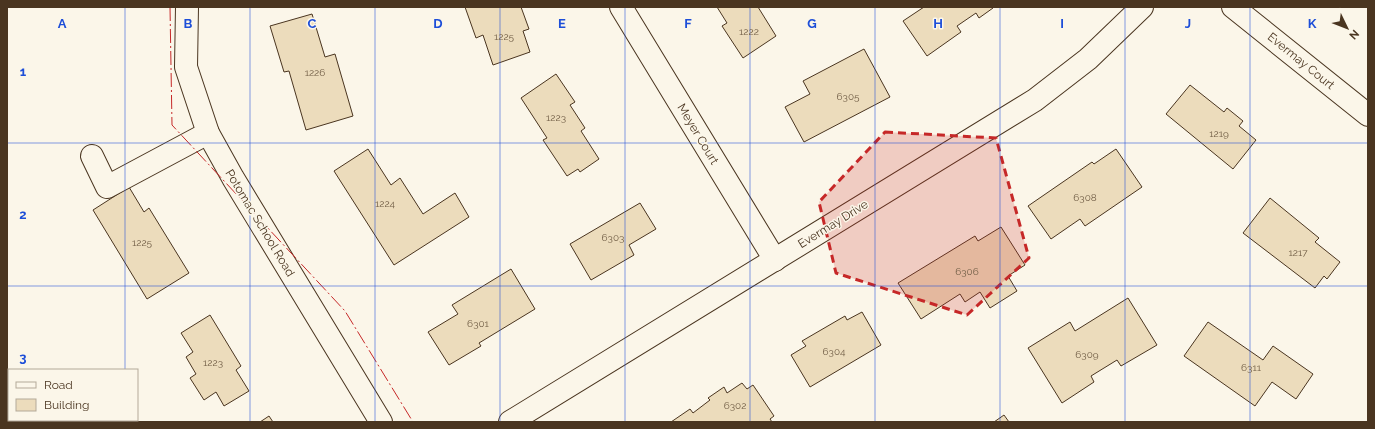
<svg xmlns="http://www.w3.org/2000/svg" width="1375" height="429" font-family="Raleway,sans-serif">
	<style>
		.building { fill: #ecdcbc; stroke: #4a3520 }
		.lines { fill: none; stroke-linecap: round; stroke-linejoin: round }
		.minor-casing { stroke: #4a3520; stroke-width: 24 }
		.minor { stroke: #fbf6e9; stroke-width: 22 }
		.power { stroke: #c62828; stroke-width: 1; stroke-dasharray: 14 3 2 3; stroke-linecap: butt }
		.marked { fill: #c62828; fill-opacity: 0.2; stroke: #c62828; stroke-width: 3; stroke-dasharray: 8 5; stroke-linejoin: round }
		.grid { fill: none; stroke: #1d4ed8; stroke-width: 1; stroke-opacity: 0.55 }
		.labels { text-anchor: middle; stroke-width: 3; stroke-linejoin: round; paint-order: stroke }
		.number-label { font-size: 10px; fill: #725f47 }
		.street-label { font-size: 12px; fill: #4a3520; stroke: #fbf6e9 }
		.grid-label { font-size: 13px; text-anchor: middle; font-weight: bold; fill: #1d4ed8; stroke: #fbf6e9; stroke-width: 3; stroke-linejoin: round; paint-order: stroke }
	</style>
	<rect width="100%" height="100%" fill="#fbf6e9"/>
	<g class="building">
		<path d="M465,7H521L529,29L523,31L530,52L493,65L483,35L476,38Z"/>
		<path d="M717,7H758L776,36L743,58L722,26L727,23Z"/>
		<path d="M924,7H993V8L979,18L976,13L957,26L961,32L927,56L903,21Z"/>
		<path d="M312,14L325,57L335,54L353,116L306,130L289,71L284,72L270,26Z"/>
		<path d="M864,49L890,97L804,142L785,107L810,94L803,81Z"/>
		<path d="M556,74L575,102L570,105L585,128L581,131L599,159L580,172L578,169L567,176L543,140L547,138L521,98Z"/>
		<path d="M1190,85L1224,112L1227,108L1243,121L1239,126L1256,140L1233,169L1166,114Z"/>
		<path d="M368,149L391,185L400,178L423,214L455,193L469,217L394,265L334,171Z"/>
		<path d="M1116,149L1142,187L1085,226L1080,219L1051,239L1028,206L1092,162L1094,164Z"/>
		<path d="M129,187L144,212L149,208L189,273L147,299L93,210Z"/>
		<path d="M1270,198L1319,238L1315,242L1340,262L1327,279L1324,276L1315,288L1243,233Z"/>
		<path d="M640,203L656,229L629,245L634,255L591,280L570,244Z"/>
		<path d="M1001,227L1025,265L1008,276L1017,291L990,308L980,292L965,302L960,294L921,319L898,283L975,236L978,241Z"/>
		<path d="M511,269L535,309L479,343L481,346L449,365L428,332L458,314L452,305Z"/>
		<path d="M1128,298L1157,345L1121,366L1117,360L1091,376L1094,382L1062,403L1028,348L1070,322L1075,331Z"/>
		<path d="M862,312L881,345L810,387L791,355L806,346L802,341L845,316L847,320Z"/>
		<path d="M210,315L241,366L236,370L249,391L224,406L216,392L204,400L190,378L196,374L186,357L193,352L181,333Z"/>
		<path d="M1208,322L1263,360L1273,346L1313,374L1296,399L1272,382L1255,406L1184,356Z"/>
		<path d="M742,383L747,389L753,385L774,416L770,419L772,422H671L690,409L693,413L710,400L708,398L724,387L727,393Z"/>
		<path d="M1004,415L1009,422H994Z"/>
		<path d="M269,416L273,422H260Z"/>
		<path d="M36,420H83L84,422H33Z"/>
	</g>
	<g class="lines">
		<defs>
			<g id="minor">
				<path d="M187,7L186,67L208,133L233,178L381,422"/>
				<path d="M621,7L775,260"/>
				<path d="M1233,7L1368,115"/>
				<path d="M92,156L107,187L208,133"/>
				<path d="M510,422L1035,100L1088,59L1142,7"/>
			</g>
		</defs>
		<use href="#minor" class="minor-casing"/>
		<use href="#minor" class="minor"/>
		<path class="power" d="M170,7L172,125L345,311L413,422"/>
	</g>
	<path class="marked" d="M885,132L996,138L1029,258L967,315L836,273L819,202Z"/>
	<path class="grid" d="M125,7V370M250,7V422M375,7V422M500,7V422M625,7V422M750,7V422M875,7V422M1000,7V422M1125,7V422M1250,7V422M7,143H1368M7,286H1368M125,420V422"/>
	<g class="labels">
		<g class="number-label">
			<text x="749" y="35">1222</text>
			<text x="504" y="40">1225</text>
			<text x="315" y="76">1226</text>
			<text x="848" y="100">6305</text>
			<text x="556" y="121">1223</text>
			<text x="1219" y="137">1219</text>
			<text x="1085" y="201">6308</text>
			<text x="385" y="207">1224</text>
			<text x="613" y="241">6303</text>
			<text x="142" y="246">1225</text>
			<text x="1298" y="256">1217</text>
			<text x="967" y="275">6306</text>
			<text x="478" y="327">6301</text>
			<text x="834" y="355">6304</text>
			<text x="1087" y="358">6309</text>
			<text x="213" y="366">1223</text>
			<text x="1251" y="371">6311</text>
			<text x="735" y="409">6302</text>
		</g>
		<g class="street-label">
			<text transform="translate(1301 61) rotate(39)" y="4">Evermay Court</text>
			<text transform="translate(698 134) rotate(59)" y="4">Meyer Court</text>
			<text transform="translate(260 223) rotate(59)" y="4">Potomac School Road</text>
			<text transform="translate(833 224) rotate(-32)" y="4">Evermay Drive</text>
		</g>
	</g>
	<g class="grid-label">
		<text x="62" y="28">A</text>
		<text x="188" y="28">B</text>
		<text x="312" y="28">C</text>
		<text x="438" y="28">D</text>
		<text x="562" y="28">E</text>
		<text x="688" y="28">F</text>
		<text x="812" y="28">G</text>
		<text x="938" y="28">H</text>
		<text x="1062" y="28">I</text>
		<text x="1188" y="28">J</text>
		<text x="1312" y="28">K</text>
		<text x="23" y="76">1</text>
		<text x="23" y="219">2</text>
		<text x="23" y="362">3</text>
	</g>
	<rect width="1375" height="429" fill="none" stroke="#4a3520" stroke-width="16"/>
	<rect x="8" y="369" width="130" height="52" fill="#fbf6e9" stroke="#b4a999"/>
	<rect x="16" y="382" width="20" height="6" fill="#fbf6e9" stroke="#b4a999"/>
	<text x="44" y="389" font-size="12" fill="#4a3520">Road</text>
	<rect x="16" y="399" width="20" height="12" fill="#ecdcbc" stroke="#b4a999"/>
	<text x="44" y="409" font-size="12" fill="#4a3520">Building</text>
	<g transform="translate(1347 28) rotate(133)" stroke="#fbf6e9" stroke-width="3" paint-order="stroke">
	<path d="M0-3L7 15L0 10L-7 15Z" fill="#4a3520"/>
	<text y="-6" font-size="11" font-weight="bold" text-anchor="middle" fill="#4a3520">N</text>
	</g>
</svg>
